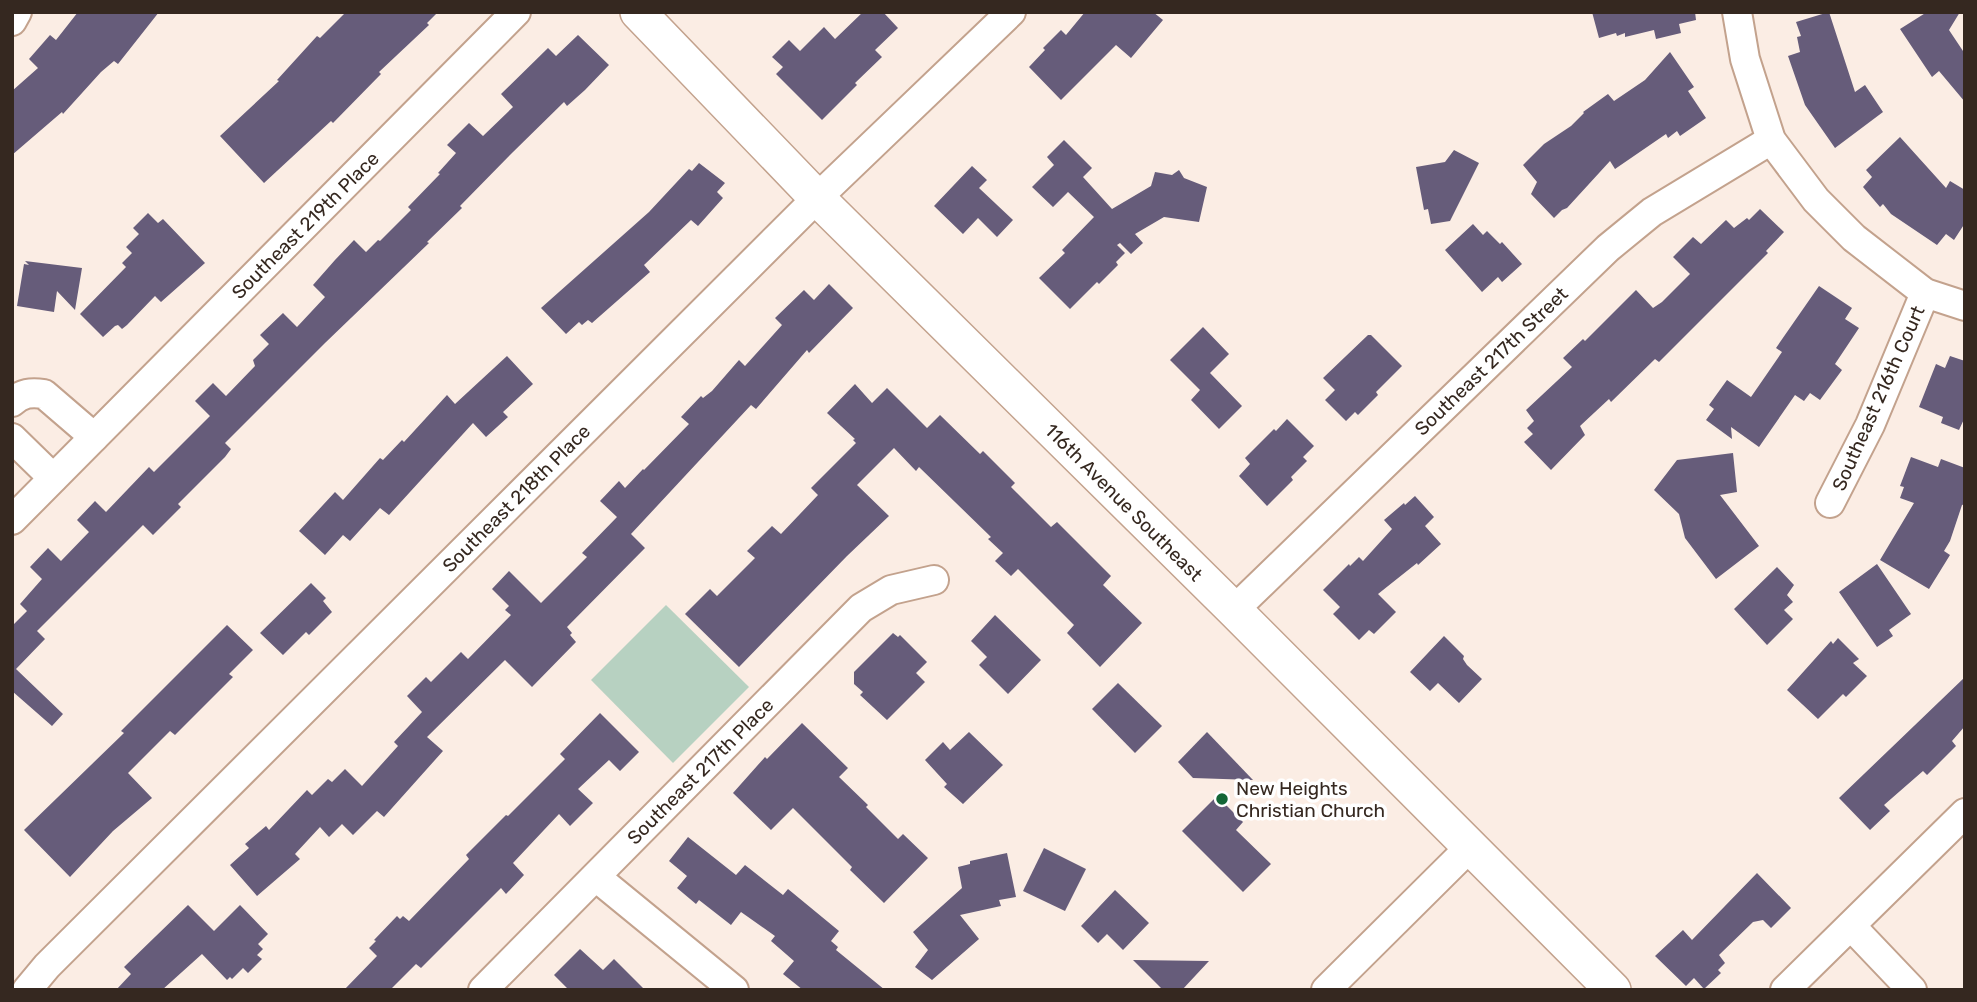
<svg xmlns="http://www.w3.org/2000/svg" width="1977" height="1002" font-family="Rubik,sans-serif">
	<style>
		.green { fill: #b7d1c1 }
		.building { fill: #665c7a }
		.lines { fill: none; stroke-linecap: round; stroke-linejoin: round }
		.minor-casing { stroke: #c3a28d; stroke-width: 32 }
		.major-casing { stroke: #c3a28d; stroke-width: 38 }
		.minor { stroke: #fff; stroke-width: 28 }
		.major { stroke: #fff; stroke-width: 35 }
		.poi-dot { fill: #146636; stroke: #fff; stroke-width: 2.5 }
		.labels { text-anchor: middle; stroke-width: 7; stroke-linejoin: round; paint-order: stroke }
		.street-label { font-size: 19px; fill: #352820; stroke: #fff }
		.poi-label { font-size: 19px; fill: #352820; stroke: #fff; text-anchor: start }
	</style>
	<rect width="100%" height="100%" fill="#fbede4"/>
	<path class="green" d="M666,605L749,687L673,763L591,680Z"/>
	<g class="building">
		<path d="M78,12H159L118,64L114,61L101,72L63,114L62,112L12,155V91L38,68L29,59L50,35L56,40Z"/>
		<path d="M346,12H438L427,23L429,25L379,72L381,74L333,123L331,121L264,183L220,136L279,81L277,80L317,36L320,38Z"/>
		<path d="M863,12H883L898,28L875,50L882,57L855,83L857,85L822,120L776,74L783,67L772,57L789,40L800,51L824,27L835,39Z"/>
		<path d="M1085,12H1153L1163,20L1131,58L1116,45L1061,100L1029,67L1045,50L1043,48L1061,30L1066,35Z"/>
		<path d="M1592,12H1695L1696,20L1679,24L1681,33L1656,39L1654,30L1625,37V33L1617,36L1616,33L1599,38Z"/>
		<path d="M1829,12L1855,92L1865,85L1883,112L1835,148L1805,105L1788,56L1800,52L1797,37L1801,36L1796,22Z"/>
		<path d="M1927,12H1960L1949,30L1965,54V102L1939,71L1932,77L1900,29Z"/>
		<path d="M578,35L609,65L585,90L567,106L564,102L512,153L460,206L462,208L427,242L429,243L325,343L225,443L231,449L225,457L178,504L181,507L153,535L143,525L37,631L45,639L16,669L63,714L52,726L12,691V626L27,611L20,604L42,579L30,567L48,548L61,561L89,532L77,520L95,501L106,512L149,467L154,472L210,416L195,401L213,383L226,396L255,366L253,360L269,344L260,335L283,313L297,327L325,297L313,285L335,260L354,240L366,252L378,240L380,241L411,210L408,207L440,174L438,173L456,153L447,145L469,123L483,136L513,107L501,94L548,48L556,56Z"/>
		<path d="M1670,52L1694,87L1688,91L1706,118L1680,136L1677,131L1668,138L1666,134L1615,169L1610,161L1567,208L1562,210L1554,218L1531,194L1537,182L1523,165L1544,144L1571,126L1584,113L1583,112L1608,94L1614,101L1645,80Z"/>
		<path d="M1900,137L1946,188L1950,181L1965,190V223L1954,240L1946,234L1937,245L1891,214L1883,204L1880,207L1863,187L1872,177L1866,170Z"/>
		<path d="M1064,140L1092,168L1083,177L1112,209L1151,186L1155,172L1172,175L1179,170L1184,178L1207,187L1199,222L1164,217L1135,234L1143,243L1131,254L1120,243L1117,245L1125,253L1116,262L1118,265L1099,284L1097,282L1070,309L1039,278L1065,253L1062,250L1094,217L1068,192L1053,207L1032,187L1054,165L1047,157Z"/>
		<path d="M1454,150L1479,163L1450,221L1431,224L1428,209L1424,210L1416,167L1445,162Z"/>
		<path d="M699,163L725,183L717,192L723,198L698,226L691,220L644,265L650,272L592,323L588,320L582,325L579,322L566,334L541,308L649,212L689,169L692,171Z"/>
		<path d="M972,166L987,180L979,188L1013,220L997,237L978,218L963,234L934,206Z"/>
		<path d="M1760,209L1784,232L1766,251L1768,253L1659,362L1655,359L1611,402L1609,399L1580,426L1585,435L1551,470L1524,442L1533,434L1527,428L1534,421L1526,410L1572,367L1563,358L1583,339L1585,341L1636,290L1653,308L1662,302L1690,274L1673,257L1693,237L1701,244L1726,220L1734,228L1747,218L1749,220Z"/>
		<path d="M148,213L158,223L163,219L205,263L161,302L155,296L127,325L122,329L118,325L115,326L103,337L80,314L126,267L122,263L132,253L126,247L139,234L133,228Z"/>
		<path d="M1473,224L1483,235L1487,231L1500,244L1502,242L1522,264L1502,282L1498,277L1482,292L1445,250Z"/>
		<path d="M25,261L82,268L75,310L57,291L54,312L17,306L24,264L29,265Z"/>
		<path d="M829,284L853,308L809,353L807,350L756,409L751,405L631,534L645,548L567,627L572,633L570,635L576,642L532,687L505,660L427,737L443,751L384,817L377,811L353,835L342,824L329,837L320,827L295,854L300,859L257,896L230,865L249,848L245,844L266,826L269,830L307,790L312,795L328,779L332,782L345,769L362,786L398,746L394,742L422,712L407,696L426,677L431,682L461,652L468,659L511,615L505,610L509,606L492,589L509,571L541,603L587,557L582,553L617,517L600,501L619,481L625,488L643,469L644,470L689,424L681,417L701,396L703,398L712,391L739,360L745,366L782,325L775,318L804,290L814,300Z"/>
		<path d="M1819,286L1852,308L1845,319L1859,328L1835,364L1842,370L1820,400L1810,393L1804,401L1795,395L1759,447L1731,427L1732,439L1706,420L1714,409L1709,405L1727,380L1751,397L1782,352L1776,348Z"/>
		<path d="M1203,327L1229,354L1210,373L1242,406L1219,429L1191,400L1200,390L1170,360Z"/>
		<path d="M1368,335H1371L1402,366L1376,392L1378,395L1358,415L1355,412L1346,421L1325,400L1335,390L1323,378Z"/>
		<path d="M507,356L533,384L503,412L508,417L486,437L473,423L389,515L380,508L350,541L343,535L325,555L299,531L335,492L343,500L380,458L383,460L402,440L404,442L447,395L455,404Z"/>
		<path d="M1950,356L1965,361V417L1959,430L1941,423L1943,417L1919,407L1936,364L1945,368Z"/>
		<path d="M855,384L872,403L887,388L927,428L940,415L980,454L983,451L1015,483L1011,487L1051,527L1057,522L1111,576L1103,585L1142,623L1100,667L1067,633L1074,625L1018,569L1011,576L995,561L1003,553L988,539L991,537L919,467L916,471L894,448L857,485L889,516L847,556L739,667L685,614L710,589L717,596L755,558L747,551L772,526L781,534L818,495L811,488L856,443L853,440L855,439L827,413Z"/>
		<path d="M1287,419L1314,446L1303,457L1307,461L1291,477L1293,480L1267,506L1239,476L1250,464L1245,458L1274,429L1276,431Z"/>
		<path d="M1733,453L1737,492L1720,495L1759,546L1716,579L1685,538L1679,514L1654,490L1677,460Z"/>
		<path d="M1911,457L1938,467L1941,459L1965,468V504L1962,505L1950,541L1944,551L1950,555L1929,589L1880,560L1914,503L1900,498L1904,487L1900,486Z"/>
		<path d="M1415,496L1434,517L1425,526L1441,544L1418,565L1417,563L1378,594L1396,612L1374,634L1369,630L1359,640L1333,614L1340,607L1323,590L1349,564L1350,566L1359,557L1363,561L1392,529L1384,520L1404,503L1405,505Z"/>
		<path d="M1877,564L1911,614L1889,630L1893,636L1877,647L1839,592Z"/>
		<path d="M1777,567L1794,585L1787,595L1793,602L1784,610L1793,619L1767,645L1734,609Z"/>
		<path d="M311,583L326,598L323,601L332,612L309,635L306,632L283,655L260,633Z"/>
		<path d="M995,615L1041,660L1008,694L979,665L987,657L971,641Z"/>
		<path d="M227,625L253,650L229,674L233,677L175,735L170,731L128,773L152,798L113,831L70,877L24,830L124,733L121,731Z"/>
		<path d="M893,633L898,637L900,635L927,662L916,673L925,682L887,720L860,695L863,692L854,684V672Z"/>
		<path d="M1444,636L1464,656L1463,659L1467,665L1482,679L1459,703L1438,683L1430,691L1410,672Z"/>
		<path d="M1838,638L1859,659L1853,663L1867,676L1846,697L1843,694L1818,719L1787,690L1831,641L1833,644Z"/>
		<path d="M1965,677V726L1952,741L1956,746L1927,775L1923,771L1884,805L1890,811L1870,830L1839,798Z"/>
		<path d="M1118,683L1162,726L1135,753L1092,709Z"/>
		<path d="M600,713L639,752L620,771L609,760L578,789L593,803L570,826L559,814L513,863L524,875L506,894L501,888L421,968L416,964L390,990H344L377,956L369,948L376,941L374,940L397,916L400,919L403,916L409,921L469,859L466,855L506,815L508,816L565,759L560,754Z"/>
		<path d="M802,723L848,768L839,777L868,805L866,807L898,839L903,834L928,858L884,903L850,870L852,867L793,808L771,830L733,793L765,757L767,759Z"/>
		<path d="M969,732L1003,765L963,804L944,787L947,784L925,760L943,742L950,750Z"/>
		<path d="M1207,732L1253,780L1193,778L1178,762Z"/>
		<path d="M1217,796L1243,822L1236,830L1271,864L1243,892L1182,831Z"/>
		<path d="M688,837L736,875L745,865L783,895L788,889L839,931L831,941L838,947L836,950L885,990H803L783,974L794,961L771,941L775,936L741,912L731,925L699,900L696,904L677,888L687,876L669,861Z"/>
		<path d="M1044,848L1086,869L1065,911L1023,891Z"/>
		<path d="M1007,853L1016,897L999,900L1001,906L960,915L979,939L932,980L915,967L928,950L913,932L962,888L958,867L970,864V861Z"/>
		<path d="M1757,873L1791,908L1771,928L1763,920L1753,922L1719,955L1725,963L1718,970L1721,973L1704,989L1694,978L1686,986L1655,956L1683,930L1692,940Z"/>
		<path d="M1115,890L1149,923L1123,950L1107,934L1098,943L1081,926Z"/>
		<path d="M188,905L214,931L240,905L268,934L258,944L263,949L257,955L262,959L248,973L243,968L232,979L230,977L227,980L202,954L162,990H116L131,974L124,967Z"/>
		<path d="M580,949L603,970L614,959L645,990H569L554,975Z"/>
		<path d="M1133,960L1209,961L1182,990H1163Z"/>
	</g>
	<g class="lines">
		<defs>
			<g id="minor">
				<path d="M1737,12L1745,59L1771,140L1816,200L1854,238L1925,293L1965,306"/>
				<path d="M12,21L17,12"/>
				<path d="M12,402C22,393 31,392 44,394L94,437"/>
				<path d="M12,438L53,478"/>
				<path d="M1830,503L1870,425L1925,293"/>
				<path d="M12,520L516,12"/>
				<path d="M1234,610L1608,248L1652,212L1771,140"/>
				<path d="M596,877L734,990"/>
				<path d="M1851,926L1912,990"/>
				<path d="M27,990L47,966L817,198L1011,12"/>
				<path d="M483,990L861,608L891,590L934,580"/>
				<path d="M1326,990L1470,847"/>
				<path d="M1785,990L1965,813"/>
			</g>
			<path id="major" d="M638,12L817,198L1234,610L1613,990"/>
		</defs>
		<use href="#minor" class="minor-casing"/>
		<use href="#major" class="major-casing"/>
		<use href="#minor" class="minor"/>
		<use href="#major" class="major"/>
	</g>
	<circle class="poi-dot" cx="1222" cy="799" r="7"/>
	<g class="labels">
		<g class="street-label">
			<text transform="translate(305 225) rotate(-45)" y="7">Southeast 219th Place</text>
			<text transform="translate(1491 361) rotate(-44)" y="7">Southeast 217th Street</text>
			<text transform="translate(1878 398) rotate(-66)" y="7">Southeast 216th Court</text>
			<text transform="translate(516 498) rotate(-45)" y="7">Southeast 218th Place</text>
			<text transform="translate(1124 502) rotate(45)" y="7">116th Avenue Southeast</text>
			<text transform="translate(700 771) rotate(-45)" y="7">Southeast 217th Place</text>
		</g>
		<g class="poi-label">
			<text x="1236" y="795">New Heights<tspan x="1236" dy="22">Christian Church</tspan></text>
		</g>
	</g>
	<rect width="1977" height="1002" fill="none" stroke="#352820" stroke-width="28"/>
</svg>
